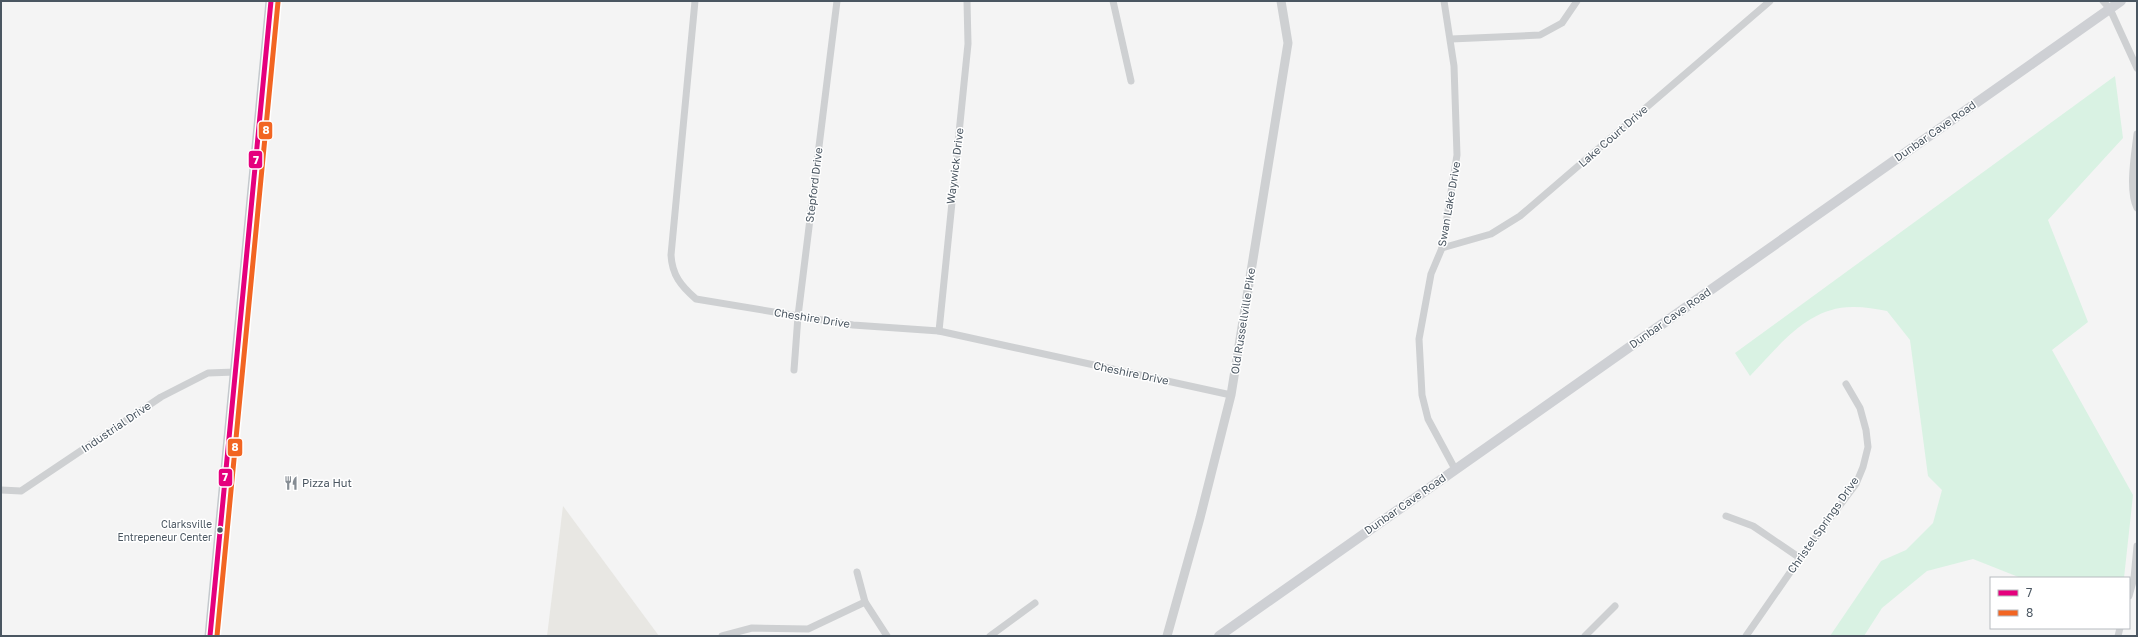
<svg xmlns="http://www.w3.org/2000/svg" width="2138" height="637" font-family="'Golos Text',sans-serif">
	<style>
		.commercial { fill: #e8e7e3 }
		.green { fill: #d9f2e3 }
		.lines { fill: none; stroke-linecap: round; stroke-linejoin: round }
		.minor { stroke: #ced0d2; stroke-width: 7 }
		.tertiary { stroke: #ced0d2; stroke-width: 9 }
		.secondary { stroke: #ced0d4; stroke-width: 10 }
		.trunk { stroke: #c4c9cd; stroke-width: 11 }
		.bus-1-casing { stroke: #fff; stroke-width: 8 }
		.bus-2-casing { stroke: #fff; stroke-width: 8 }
		.bus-1 { stroke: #e5007d; stroke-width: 5 }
		.bus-2 { stroke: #f26522; stroke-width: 5 }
		.bus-dot { fill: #4a5661; stroke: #fff; stroke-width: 1.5 }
		.labels { text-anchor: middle; stroke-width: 3; stroke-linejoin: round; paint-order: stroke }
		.bus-label { font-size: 10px; fill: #4a5661; stroke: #fff; text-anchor: end }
		.street-label { font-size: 11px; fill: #4a5661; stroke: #fff }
		.poi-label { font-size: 11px; fill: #4a5661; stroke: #fff; text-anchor: start }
		.line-badge { stroke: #fff; stroke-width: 1.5 }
		.badge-label { font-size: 11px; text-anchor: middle; font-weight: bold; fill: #fff }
	</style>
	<rect width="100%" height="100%" fill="#f4f4f4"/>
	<path class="commercial" d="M563,506L659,636H547Z"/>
	<path class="green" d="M2115,76L2123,138L2048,220L2088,322L2052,350L2133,495L2124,578H2021L1973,559L1927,571L1882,608L1864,636H1830L1881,561L1906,550L1933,523L1942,490L1928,476L1910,340L1887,311C1876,309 1865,307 1854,307C1808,306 1779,346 1750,376L1735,353Z"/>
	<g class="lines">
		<g class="minor">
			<path d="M695,1L671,255C672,275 681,286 696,299L853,325L939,331L1231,395"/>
			<path d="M1113,1L1131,81"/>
			<path d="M1444,1L1454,66L1457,155L1442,248L1431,274L1419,339L1422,395L1428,419L1455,469"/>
			<path d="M2103,1L2110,9L2137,68"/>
			<path d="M1451,39L1540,35L1562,23L1577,1"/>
			<path d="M2137,134C2135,153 2128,190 2137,208"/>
			<path d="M1442,248L1491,234L1520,216L1770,1"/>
			<path d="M939,331L968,44L967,1"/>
			<path d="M794,370L798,316L837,1"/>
			<path d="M1,490L21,491L161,397L208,373L235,372"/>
			<path d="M1726,516L1753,526L1800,558"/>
			<path d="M857,572L865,602L887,636"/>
			<path d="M2129,596L2134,578L2137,546"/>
			<path d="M722,636L752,628L808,629L865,602"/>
			<path d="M990,636L1035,603"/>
			<path d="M1585,636L1615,606"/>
			<path d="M1746,636L1800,558L1856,484L1863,467L1868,447L1866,430L1860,408L1846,384"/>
			<path d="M2118,636L2120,628"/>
		</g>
		<path class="tertiary" d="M1167,636L1200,518L1231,395L1288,43L1281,1"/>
		<path class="secondary" d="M1219,636L2121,1"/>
		<path class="trunk" d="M210,636L271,1"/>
		<defs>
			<path id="bus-1" d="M210,636L271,1"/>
			<path id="bus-2" d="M217,636L278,2"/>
		</defs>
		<use href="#bus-1" class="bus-1-casing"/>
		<use href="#bus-2" class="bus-2-casing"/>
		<use href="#bus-1" class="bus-1"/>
		<use href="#bus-2" class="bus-2"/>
	</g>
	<defs>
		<symbol id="restaurant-bare" viewBox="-9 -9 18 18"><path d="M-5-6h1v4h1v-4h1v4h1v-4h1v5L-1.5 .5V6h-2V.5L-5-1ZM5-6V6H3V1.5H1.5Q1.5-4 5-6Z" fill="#868d94" stroke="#fff" stroke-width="2.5" paint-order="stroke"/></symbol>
	</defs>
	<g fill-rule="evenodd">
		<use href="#restaurant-bare" x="281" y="473" width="20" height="20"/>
	</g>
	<circle class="bus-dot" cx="220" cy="530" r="3.5"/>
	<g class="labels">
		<g class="bus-label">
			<text x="212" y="528">Clarksville<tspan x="212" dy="13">Entrepeneur Center</tspan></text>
		</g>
		<g class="street-label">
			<text transform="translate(1935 131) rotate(-35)" y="4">Dunbar Cave Road</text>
			<text transform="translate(1613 136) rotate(-41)" y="4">Lake Court Drive</text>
			<text transform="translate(955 166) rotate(-83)" y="4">Waywick Drive</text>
			<text transform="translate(814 185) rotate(-83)" y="4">Stepford Drive</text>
			<text transform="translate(1449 204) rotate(-80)" y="4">Swan Lake Drive</text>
			<text transform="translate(812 318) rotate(9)" y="4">Cheshire Drive</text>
			<text transform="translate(1670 318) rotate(-35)" y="4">Dunbar Cave Road</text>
			<text transform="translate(1243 321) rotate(-81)" y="4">Old Russellville Pike</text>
			<text transform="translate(1131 373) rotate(12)" y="4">Cheshire Drive</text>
			<text transform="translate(116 427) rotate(-34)" y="4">Industrial Drive</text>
			<text transform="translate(1405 504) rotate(-35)" y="4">Dunbar Cave Road</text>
			<text transform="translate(1823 525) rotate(-55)" y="4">Christel Springs Drive</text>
		</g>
		<g class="poi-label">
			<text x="302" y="487">Pizza Hut</text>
		</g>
	</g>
	<g class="line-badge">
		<rect x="258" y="121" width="15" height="19" rx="4" fill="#f26522"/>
		<rect x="248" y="150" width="15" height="19" rx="4" fill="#e5007d"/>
		<rect x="227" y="438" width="16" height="19" rx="4" fill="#f26522"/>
		<rect x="218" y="468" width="15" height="19" rx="4" fill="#e5007d"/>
	</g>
	<g class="badge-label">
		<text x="266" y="134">8</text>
		<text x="256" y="164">7</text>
		<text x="235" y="451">8</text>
		<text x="225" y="481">7</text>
	</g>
	<rect width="2138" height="637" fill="none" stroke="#4a5661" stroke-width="4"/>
	<rect x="1990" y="577" width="140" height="52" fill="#ffffff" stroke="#b7bbc0"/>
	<rect x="1998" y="590" width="20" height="6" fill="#e5007d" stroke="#b7bbc0"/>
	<text x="2026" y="597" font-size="12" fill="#4a5661">7</text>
	<rect x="1998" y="610" width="20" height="6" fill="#f26522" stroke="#b7bbc0"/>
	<text x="2026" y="617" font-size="12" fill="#4a5661">8</text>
</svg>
